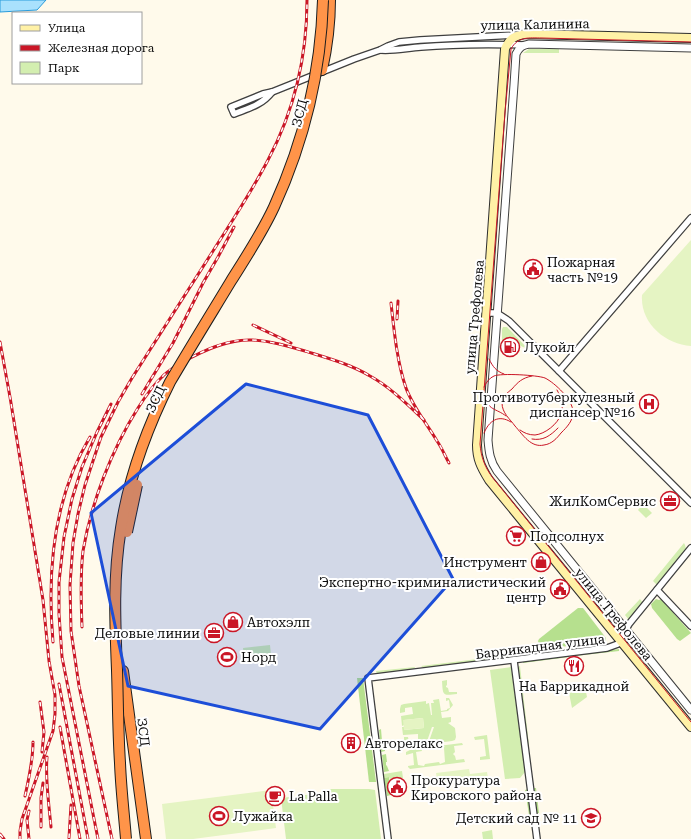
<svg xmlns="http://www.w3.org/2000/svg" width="691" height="839" font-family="'Roboto Serif',serif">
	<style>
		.green { fill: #d3eeb0 }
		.forest { fill: #b6e08e }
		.pitch { fill: #e5f4c3 }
		.water { fill: #a9e1fd; stroke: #289bdb }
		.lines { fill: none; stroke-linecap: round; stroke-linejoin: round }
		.minor-casing { stroke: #3f3f3f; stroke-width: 8 }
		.tertiary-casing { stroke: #3f3f3f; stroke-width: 9 }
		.secondary-casing { stroke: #2e2e2e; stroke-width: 10 }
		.motorway-casing { stroke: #1d1d1d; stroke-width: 12 }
		.minor { stroke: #fff; stroke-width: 5.5 }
		.tertiary { stroke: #fff; stroke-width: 7 }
		.secondary { stroke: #fff1a6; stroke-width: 8 }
		.motorway { stroke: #ff9449; stroke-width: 10 }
		.tram { stroke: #ca1626; stroke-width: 1 }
		.rail-casing { stroke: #ca1626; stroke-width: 3 }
		.rail { stroke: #fff; stroke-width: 1.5; stroke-dasharray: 4.5; stroke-linecap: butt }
		.motorway-bridge-casing { stroke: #1d1d1d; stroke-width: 12; stroke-linecap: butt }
		.motorway-bridge { stroke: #ff9449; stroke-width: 10 }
		.marked { fill: #1d4ed8; fill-opacity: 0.2; stroke: #1d4ed8; stroke-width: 3; stroke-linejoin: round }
		.labels { text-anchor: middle; stroke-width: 4; stroke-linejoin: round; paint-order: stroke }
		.street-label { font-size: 13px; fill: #0c0c0c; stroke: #fff }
		.poi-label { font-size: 13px; fill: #0c0c0c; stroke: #fff; text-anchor: start }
	</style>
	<rect width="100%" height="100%" fill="#fffaeb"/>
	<g class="green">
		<path d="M529,49H559V53H523Z"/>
		<path d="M503,327H507L528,349C519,347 510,336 502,344V329Z"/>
		<path d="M643,504L652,513L646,518L638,510Z"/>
		<path d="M684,543L685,545L686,549L657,585L653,581Z"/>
		<path d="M640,599L643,603L629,620L625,615Z"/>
		<path d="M606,644V646L539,654V652Z"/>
		<path d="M270,645L272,664H264L263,654L244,656L243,648Z"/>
		<path d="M533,652V655L424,668L421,666Z"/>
		<path d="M520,666L529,745L527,746L518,667Z"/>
		<path d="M415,667L414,669L377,674L376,671Z"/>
		<path d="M511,667L525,772L520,778L505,779L490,670Z"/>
		<path d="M447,680V685L446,686V687L448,688L449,692H457V694C442,696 443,695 442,681Z"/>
		<path d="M585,687L587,697L572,708L569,693Z"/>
		<path d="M446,698H449L453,705L448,711L441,712L442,718L451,717V722L448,723L455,728L456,737L455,740L452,741L428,744L434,727H432L426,744L406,745L404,743V737H408L409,742L418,741V734L403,735L402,727H404V730L424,728L423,718L404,720V725L402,726L401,716L413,714L412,707L405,708V712L400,713V709L401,705L404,704L426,701V704L429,703L431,715H432L431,703H434L433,700L439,699L441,711L447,710V709L450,708L449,700L446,701Z"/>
		<path d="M487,735L490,759L480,760V757L486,756L484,739L475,740L474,737Z"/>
		<path d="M462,743L463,745L454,746L455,752L453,754L455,756L456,760L464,759L465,762L410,769L408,767V766L414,765L413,753L406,755V752L410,750L421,748L422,751L416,752L418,765L424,766L425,764L439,762L440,764L445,762L444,748H438V746Z"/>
		<path d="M402,771L403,778L390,779L389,777L384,778V774Z"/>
		<path d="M322,789H369L375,790L381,839H286L281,798L322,793Z"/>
		<path d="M492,830L493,839H483L482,832Z"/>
	</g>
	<g class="forest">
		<path d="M656,599L659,600L661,599L691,633L680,641L677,639L652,608L651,604Z"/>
		<path d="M578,608H583L606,638V640L605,642L541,649L540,647L538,641L539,639Z"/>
		<path d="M619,649V651L575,656V655Z"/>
		<path d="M569,656V657L523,663V661Z"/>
		<path d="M357,678H363L376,782H369Z"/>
		<path d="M381,729L382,741H384V747L385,748V751L381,752L379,730Z"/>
		<path d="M386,754L387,762H386V765L387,766L389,771L384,772L382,755Z"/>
		<path d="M389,777L391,795L387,796L384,778Z"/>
		<path d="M534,788H536L539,813H537Z"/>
		<path d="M528,789L531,815H529L525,790Z"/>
	</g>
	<g class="pitch">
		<path d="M691,240V346C665,344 640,323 642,295Z"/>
		<path d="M423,718L424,728L404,730L403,720Z"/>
		<path d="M469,769L470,774L487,772L488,778L438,785L436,773Z"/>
		<path d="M271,790L276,828L193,839H166L162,804Z"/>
	</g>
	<path class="water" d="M0,0H46L37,10L0,12Z"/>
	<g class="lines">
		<defs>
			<g id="minor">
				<path d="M381,50C394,51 407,48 421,47C455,44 491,44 526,45"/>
				<path d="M272,92L292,84L354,59L380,50L388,46L399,42L420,40L516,35"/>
				<path d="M272,92C262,105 249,108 234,114L231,107L263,94Z"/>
				<path d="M486,313H497L509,321L691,503"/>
				<path d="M559,371L691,218"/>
				<path d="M657,590L691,626"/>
				<path d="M514,661L537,839"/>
				<path d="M388,839L368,678L607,648L618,644L629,624L691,548"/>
			</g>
			<path id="tertiary" d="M691,48L529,44C522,45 519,48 516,54L514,85L488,440C489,452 490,461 497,471L691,710"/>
			<path id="secondary" d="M691,38L526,34C515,35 509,39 505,49L477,445C477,459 481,467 489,480L691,727"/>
			<g id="motorway">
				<path d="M322,70C327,47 330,24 330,0"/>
				<path d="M123,671L146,839"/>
			</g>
		</defs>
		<use href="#minor" class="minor-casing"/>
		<use href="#tertiary" class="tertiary-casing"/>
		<use href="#secondary" class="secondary-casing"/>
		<use href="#motorway" class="motorway-casing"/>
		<use href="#minor" class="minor"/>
		<use href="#tertiary" class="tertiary"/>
		<use href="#secondary" class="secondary"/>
		<use href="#motorway" class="motorway"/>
		<g class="tram">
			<path d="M691,42L542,38C529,38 518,36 511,49L505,112L480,444C481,457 485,468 493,478L691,722"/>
			<path d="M489,359C493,367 496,371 504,374"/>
			<path d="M484,387C486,383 489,378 494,376C501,373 537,375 545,378C555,383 573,400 573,412C573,421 567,427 561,433C557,438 552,444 544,445C531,448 523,435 515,426C510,419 502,413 502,403C502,397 507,393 512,389C518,382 522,378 532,376"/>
			<path d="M484,395C488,411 496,408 506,416"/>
			<path d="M520,430C524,433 529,435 535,435C545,434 558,424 561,414C564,406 561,397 557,390"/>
			<path d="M484,433C489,421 498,414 511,422"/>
			<path d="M532,439C543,441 550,436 558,428"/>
		</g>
		<defs>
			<g id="rail">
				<path d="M391,303C394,330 397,362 406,388C413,407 427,424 437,441C442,448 445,456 449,463"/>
				<path d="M397,319L398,301"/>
				<path d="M253,325L291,343"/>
				<path d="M0,342L10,397L43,600L49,661L55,695V714L53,731L22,819L20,831V839"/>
				<path d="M142,394L173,343L203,283L218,257L234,227"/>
				<path d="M82,627C81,602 80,576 83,551C91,503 112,449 138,408C145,397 152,386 162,377C167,371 175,367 181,363C202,351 227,339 252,340C271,341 288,346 305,351C327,358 350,364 370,376C390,387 407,404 424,420"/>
				<path d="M53,642C47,573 53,498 90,437"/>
				<path d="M59,684L88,839"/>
				<path d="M40,702L44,732L42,752"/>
				<path d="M60,727L80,839"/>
				<path d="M47,757C45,780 49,804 51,827"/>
				<path d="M25,796C29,778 33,761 33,742"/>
				<path d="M29,811L27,820L29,839"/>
				<path d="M41,827V798L43,783"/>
				<path d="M0,834L4,839"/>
				<path d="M69,838L71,805"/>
				<path d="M98,839L62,657L59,614V582L64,537L72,499L82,467L97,432L111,404"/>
				<path d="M112,839L79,686L71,631L70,585L73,543L78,514L85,485L101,437L118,402L132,378C159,335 186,293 213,251C232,221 252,191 268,160C294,111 307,55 307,0"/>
			</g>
		</defs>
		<use href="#rail" class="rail-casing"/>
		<use href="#rail" class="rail"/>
		<defs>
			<g id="motorway-bridge">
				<path d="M127,532L137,485"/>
				<path d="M126,839C124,814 121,789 120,763C118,732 118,701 117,670C115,622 113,575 121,528C129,476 147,428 170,382C190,348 211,314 231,281C246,257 262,233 274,207C304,141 321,73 323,0"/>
			</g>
		</defs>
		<use href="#motorway-bridge" class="motorway-bridge-casing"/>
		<use href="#motorway-bridge" class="motorway-bridge"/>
	</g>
	<path class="marked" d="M246,384L368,415L453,579L320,729L128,686L91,513Z"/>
	<defs>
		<symbol id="civic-ring" viewBox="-11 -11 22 22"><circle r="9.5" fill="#fff" stroke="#ca1626" stroke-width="1.5"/><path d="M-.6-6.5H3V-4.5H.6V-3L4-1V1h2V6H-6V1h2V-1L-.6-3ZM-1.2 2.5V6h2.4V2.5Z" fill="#ca1626"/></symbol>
		<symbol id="fuel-ring" viewBox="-11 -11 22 22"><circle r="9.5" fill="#fff" stroke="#ca1626" stroke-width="1.5"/><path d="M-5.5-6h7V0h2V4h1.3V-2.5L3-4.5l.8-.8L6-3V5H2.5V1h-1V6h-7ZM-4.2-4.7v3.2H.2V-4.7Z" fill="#ca1626"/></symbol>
		<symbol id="hospital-ring" viewBox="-11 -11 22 22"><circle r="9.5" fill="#fff" stroke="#ca1626" stroke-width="1.5"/><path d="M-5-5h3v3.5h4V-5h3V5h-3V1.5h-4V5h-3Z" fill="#ca1626"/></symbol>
		<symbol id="office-ring" viewBox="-11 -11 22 22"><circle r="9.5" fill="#fff" stroke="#ca1626" stroke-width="1.5"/><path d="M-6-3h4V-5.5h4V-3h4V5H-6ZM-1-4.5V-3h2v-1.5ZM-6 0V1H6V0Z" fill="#ca1626"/></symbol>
		<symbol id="supermarket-ring" viewBox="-11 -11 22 22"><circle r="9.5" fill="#fff" stroke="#ca1626" stroke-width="1.5"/><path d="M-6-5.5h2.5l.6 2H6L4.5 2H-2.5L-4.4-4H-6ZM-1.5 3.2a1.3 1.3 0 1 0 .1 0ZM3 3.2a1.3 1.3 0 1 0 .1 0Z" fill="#ca1626"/></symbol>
		<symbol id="shop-ring" viewBox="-11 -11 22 22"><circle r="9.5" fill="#fff" stroke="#ca1626" stroke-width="1.5"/><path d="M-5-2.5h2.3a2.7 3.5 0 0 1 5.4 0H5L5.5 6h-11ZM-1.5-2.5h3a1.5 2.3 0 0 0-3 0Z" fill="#ca1626"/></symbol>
		<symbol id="stadium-ring" viewBox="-11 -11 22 22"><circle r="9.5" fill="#fff" stroke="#ca1626" stroke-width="1.5"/><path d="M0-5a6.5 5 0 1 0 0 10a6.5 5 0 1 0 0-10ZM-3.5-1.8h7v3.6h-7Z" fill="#ca1626"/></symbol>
		<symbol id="restaurant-ring" viewBox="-11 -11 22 22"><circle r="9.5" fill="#fff" stroke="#ca1626" stroke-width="1.5"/><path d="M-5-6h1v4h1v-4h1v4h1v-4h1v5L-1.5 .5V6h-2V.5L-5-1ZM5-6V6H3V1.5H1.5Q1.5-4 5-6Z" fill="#ca1626"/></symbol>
		<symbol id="building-ring" viewBox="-11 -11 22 22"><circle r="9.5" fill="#fff" stroke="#ca1626" stroke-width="1.5"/><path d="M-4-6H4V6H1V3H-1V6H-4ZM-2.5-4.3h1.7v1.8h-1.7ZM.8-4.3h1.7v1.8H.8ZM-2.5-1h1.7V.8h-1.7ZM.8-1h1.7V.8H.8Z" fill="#ca1626"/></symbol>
		<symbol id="cafe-ring" viewBox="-11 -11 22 22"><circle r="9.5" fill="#fff" stroke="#ca1626" stroke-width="1.5"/><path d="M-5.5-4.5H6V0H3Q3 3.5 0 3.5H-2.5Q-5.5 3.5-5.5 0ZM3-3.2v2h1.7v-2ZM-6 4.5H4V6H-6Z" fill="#ca1626"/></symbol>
		<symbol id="school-ring" viewBox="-11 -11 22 22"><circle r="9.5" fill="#fff" stroke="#ca1626" stroke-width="1.5"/><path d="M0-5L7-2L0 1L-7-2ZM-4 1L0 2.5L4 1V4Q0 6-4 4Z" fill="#ca1626"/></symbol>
	</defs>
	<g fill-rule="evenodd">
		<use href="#civic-ring" x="522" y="258" width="22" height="22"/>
		<use href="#fuel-ring" x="499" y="336" width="22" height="22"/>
		<use href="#hospital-ring" x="638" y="393" width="22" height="22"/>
		<use href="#office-ring" x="659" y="490" width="22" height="22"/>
		<use href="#supermarket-ring" x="505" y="525" width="22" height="22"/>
		<use href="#shop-ring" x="530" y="551" width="22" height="22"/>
		<use href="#civic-ring" x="549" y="578" width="22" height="22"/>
		<use href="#shop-ring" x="222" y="611" width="22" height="22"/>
		<use href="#office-ring" x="203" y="622" width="22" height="22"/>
		<use href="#stadium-ring" x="216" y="646" width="22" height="22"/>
		<use href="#restaurant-ring" x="563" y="655" width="22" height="22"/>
		<use href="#building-ring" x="340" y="732" width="22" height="22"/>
		<use href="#civic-ring" x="386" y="776" width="22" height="22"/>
		<use href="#cafe-ring" x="264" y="785" width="22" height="22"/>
		<use href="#stadium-ring" x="208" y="805" width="22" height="22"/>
		<use href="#school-ring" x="580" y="807" width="22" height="22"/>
	</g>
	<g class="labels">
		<g class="street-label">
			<text transform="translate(535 24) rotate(-1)" y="5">улица Калинина</text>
			<text transform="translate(299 113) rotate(-75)" y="5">ЗСД</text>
			<text transform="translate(474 317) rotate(-85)" y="5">улица Трефолева</text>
			<text transform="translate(155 399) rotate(-65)" y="5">ЗСД</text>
			<text transform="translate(614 614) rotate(51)" y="5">улица Трефолева</text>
			<text transform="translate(540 646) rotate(-7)" y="5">Баррикадная улица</text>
			<text transform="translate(144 732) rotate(83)" y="5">ЗСД</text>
		</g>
		<g class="poi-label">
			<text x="547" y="267">Пожарная<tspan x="547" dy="15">часть №19</tspan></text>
			<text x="524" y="352">Лукойл</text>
			<text x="635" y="402" text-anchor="end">Противотуберкулезный<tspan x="635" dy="15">диспансер №16</tspan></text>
			<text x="656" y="506" text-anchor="end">ЖилКомСервис</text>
			<text x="530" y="541">Подсолнух</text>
			<text x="527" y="567" text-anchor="end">Инструмент</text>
			<text x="546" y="587" text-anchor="end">Экспертно-криминалистический<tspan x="546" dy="15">центр</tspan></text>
			<text x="247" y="627">Автохэлп</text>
			<text x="200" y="638" text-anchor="end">Деловые линии</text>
			<text x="241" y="662">Норд</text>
			<text x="574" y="691" text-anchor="middle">На Баррикадной</text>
			<text x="365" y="748">Авторелакс</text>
			<text x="411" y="785">Прокуратура<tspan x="411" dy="15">Кировского района</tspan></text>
			<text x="289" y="801">La Palla</text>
			<text x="233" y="821">Лужайка</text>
			<text x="577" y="823" text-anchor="end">Детский сад № 11</text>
		</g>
	</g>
	<rect x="12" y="12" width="130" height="72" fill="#ffffff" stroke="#9e9e9e"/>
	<rect x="20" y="25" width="20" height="6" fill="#fff1a6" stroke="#9e9e9e"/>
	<text x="48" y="32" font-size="12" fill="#0c0c0c">Улица</text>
	<rect x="20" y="45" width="20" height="6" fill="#ca1626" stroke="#9e9e9e"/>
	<text x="48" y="52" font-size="12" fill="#0c0c0c">Железная дорога</text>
	<rect x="20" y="62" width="20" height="12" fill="#d3eeb0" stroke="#9e9e9e"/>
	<text x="48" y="72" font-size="12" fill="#0c0c0c">Парк</text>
</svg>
